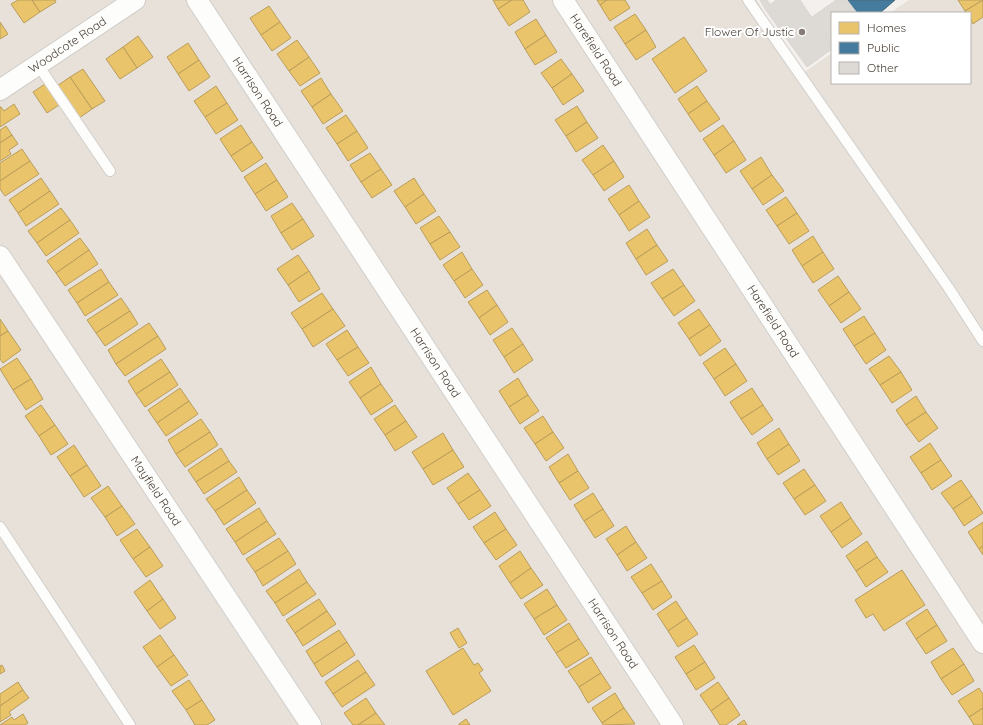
<svg xmlns="http://www.w3.org/2000/svg" width="983" height="725" font-family="Quicksand,sans-serif">
	<style>
		.residential { fill: #e7e1da }
		.homes { fill: #e9c46a; stroke: #ba9d5b }
		.public { fill: #457b9d; stroke: #476a7e }
		.building { fill: #ddd9d5; stroke: #dcd7d2 }
		.lines { fill: none; stroke-linecap: round; stroke-linejoin: round }
		.service-casing { stroke: #d1ceca; stroke-width: 12 }
		.minor-casing { stroke: #d1ceca; stroke-width: 22 }
		.service { stroke: #fdfdfc; stroke-width: 10 }
		.minor { stroke: #fdfdfc; stroke-width: 20 }
		.poi-dot { fill: #867e77; stroke: #fff; stroke-width: 1.5 }
		.labels { text-anchor: middle; stroke-width: 4; stroke-linejoin: round; paint-order: stroke }
		.poi-label { font-size: 12px; fill: #4b4137; stroke: #fff; text-anchor: end }
		.street-label { font-size: 12px; fill: #4b4137; stroke: #fff }
	</style>
	<rect width="100%" height="100%" fill="#f3f0ed"/>
	<path class="residential" d="M0,0H757L779,38L803,73L832,53V83H970V13H890L909,0H983V725H0Z"/>
	<g class="homes">
		<path d="M18,0H32L40,12L24,23L11,4Z"/>
		<path d="M32,0H55L56,2L40,12Z"/>
		<path d="M493,0H512L498,9Z"/>
		<path d="M512,0H523L530,12L509,26L498,9Z"/>
		<path d="M597,0H607L600,5Z"/>
		<path d="M607,0H625L630,8L610,21L600,5Z"/>
		<path d="M958,0H983L965,11Z"/>
		<path d="M983,0V17L973,24L970,18V13H967L965,11Z"/>
		<path d="M269,6L280,22L261,35L250,18Z"/>
		<path d="M635,14L646,30L625,44L614,27Z"/>
		<path d="M536,19L546,35L525,49L515,32Z"/>
		<path d="M0,22L8,34L0,39Z"/>
		<path d="M280,22L291,38L272,51L261,35Z"/>
		<path d="M646,30L656,47L636,60L625,44Z"/>
		<path d="M546,35L557,52L535,65L525,49Z"/>
		<path d="M138,36L153,57L137,68L123,47Z"/>
		<path d="M684,37L707,71L675,93L652,59Z"/>
		<path d="M297,40L309,57L289,71L277,54Z"/>
		<path d="M188,43L199,60L178,74L167,57Z"/>
		<path d="M123,47L137,68L120,79L106,59Z"/>
		<path d="M309,57L320,73L300,86L289,71Z"/>
		<path d="M561,59L572,74L552,88L541,73Z"/>
		<path d="M199,60L210,77L189,91L178,74Z"/>
		<path d="M83,69L105,101L92,109L70,77Z"/>
		<path d="M572,74L584,91L563,105L552,88Z"/>
		<path d="M70,77L92,109L79,118L57,86Z"/>
		<path d="M321,78L331,94L312,107L301,91Z"/>
		<path d="M45,84L59,105L47,113L33,92Z"/>
		<path d="M216,86L227,103L205,117L194,101Z"/>
		<path d="M697,86L707,101L688,114L678,99Z"/>
		<path d="M331,94L343,111L323,124L312,107Z"/>
		<path d="M707,101L720,119L700,132L688,114Z"/>
		<path d="M227,103L238,120L216,134L205,117Z"/>
		<path d="M14,104L20,114L0,127V107H1L4,111Z"/>
		<path d="M577,106L587,122L566,136L555,120Z"/>
		<path d="M346,115L357,131L337,144L326,128Z"/>
		<path d="M587,122L598,138L576,152L566,136Z"/>
		<path d="M241,125L252,142L231,156L220,139Z"/>
		<path d="M723,125L734,141L714,155L703,139Z"/>
		<path d="M6,126L12,135L0,143V130Z"/>
		<path d="M357,131L368,148L348,161L337,144Z"/>
		<path d="M12,135L18,144L9,150L11,154L0,161V143Z"/>
		<path d="M734,141L746,160L726,173L714,155Z"/>
		<path d="M252,142L263,158L242,172L231,156Z"/>
		<path d="M603,145L614,161L593,175L582,160Z"/>
		<path d="M22,149L30,161L0,181V163Z"/>
		<path d="M370,153L381,169L361,182L350,165Z"/>
		<path d="M761,157L772,175L752,189L740,171Z"/>
		<path d="M30,161L39,174L5,196L0,189V181Z"/>
		<path d="M614,161L624,177L604,191L593,175Z"/>
		<path d="M266,163L277,180L255,194L244,177Z"/>
		<path d="M381,169L392,185L372,198L361,182Z"/>
		<path d="M772,175L784,191L763,205L752,189Z"/>
		<path d="M41,178L50,191L18,213L9,200Z"/>
		<path d="M414,178L424,194L405,207L394,191Z"/>
		<path d="M277,180L288,197L266,211L255,194Z"/>
		<path d="M629,185L639,201L619,215L608,199Z"/>
		<path d="M50,191L59,204L26,226L18,213Z"/>
		<path d="M424,194L436,211L416,224L405,207Z"/>
		<path d="M786,197L797,213L777,226L766,210Z"/>
		<path d="M639,201L650,217L629,231L619,215Z"/>
		<path d="M292,203L303,219L281,233L271,216Z"/>
		<path d="M61,208L70,220L37,243L28,231Z"/>
		<path d="M797,213L809,231L789,244L777,226Z"/>
		<path d="M439,216L450,232L430,244L420,228Z"/>
		<path d="M303,219L314,236L292,250L281,233Z"/>
		<path d="M70,220L79,233L46,256L37,243Z"/>
		<path d="M647,229L657,245L636,259L626,243Z"/>
		<path d="M450,232L460,247L440,260L430,244Z"/>
		<path d="M813,236L823,252L802,266L792,250Z"/>
		<path d="M80,238L89,250L56,273L47,261Z"/>
		<path d="M657,245L668,261L646,275L636,259Z"/>
		<path d="M89,250L98,264L65,286L56,273Z"/>
		<path d="M462,252L472,269L454,281L443,265Z"/>
		<path d="M823,252L834,269L813,283L802,266Z"/>
		<path d="M298,255L309,271L288,285L277,269Z"/>
		<path d="M101,269L109,282L77,303L68,290Z"/>
		<path d="M472,269L483,285L465,298L454,281Z"/>
		<path d="M673,269L684,285L662,299L651,283Z"/>
		<path d="M309,271L320,289L299,302L288,285Z"/>
		<path d="M838,276L849,292L829,306L818,290Z"/>
		<path d="M109,282L118,295L85,316L77,303Z"/>
		<path d="M684,285L695,301L674,316L662,299Z"/>
		<path d="M487,290L497,305L479,318L468,302Z"/>
		<path d="M849,292L861,309L841,323L829,306Z"/>
		<path d="M322,293L333,309L302,329L291,313Z"/>
		<path d="M121,298L130,311L96,333L87,320Z"/>
		<path d="M497,305L508,322L490,335L479,318Z"/>
		<path d="M333,309L345,326L313,347L302,329Z"/>
		<path d="M699,309L710,325L689,339L678,323Z"/>
		<path d="M130,311L138,324L105,346L96,333Z"/>
		<path d="M864,316L875,333L854,346L843,329Z"/>
		<path d="M0,319L8,331L0,336Z"/>
		<path d="M149,323L158,336L116,364L108,350Z"/>
		<path d="M710,325L721,341L700,356L689,339Z"/>
		<path d="M512,328L523,344L504,357L493,340Z"/>
		<path d="M347,330L358,347L337,360L326,344Z"/>
		<path d="M8,331L21,350L3,363L0,359V336Z"/>
		<path d="M875,333L886,350L866,364L854,346Z"/>
		<path d="M158,336L166,349L125,376L116,364Z"/>
		<path d="M523,344L533,360L514,373L504,357Z"/>
		<path d="M358,347L369,363L348,376L337,360Z"/>
		<path d="M725,348L736,364L714,379L703,363Z"/>
		<path d="M889,356L901,372L880,385L869,369Z"/>
		<path d="M17,358L31,379L13,390L0,369Z"/>
		<path d="M161,359L170,372L136,394L128,381Z"/>
		<path d="M736,364L747,381L725,396L714,379Z"/>
		<path d="M371,367L381,384L360,398L349,382Z"/>
		<path d="M170,372L178,385L145,407L136,394Z"/>
		<path d="M901,372L912,390L892,403L880,385Z"/>
		<path d="M518,378L528,395L509,407L499,391Z"/>
		<path d="M31,379L43,399L26,410L13,390Z"/>
		<path d="M381,384L393,401L371,415L360,398Z"/>
		<path d="M180,388L189,401L157,423L148,410Z"/>
		<path d="M752,388L763,405L741,419L730,402Z"/>
		<path d="M528,395L539,411L520,424L509,407Z"/>
		<path d="M916,396L926,412L906,425L896,410Z"/>
		<path d="M189,401L198,414L166,436L157,423Z"/>
		<path d="M41,405L55,425L39,436L25,416Z"/>
		<path d="M395,405L406,421L385,435L374,419Z"/>
		<path d="M763,405L773,420L752,435L741,419Z"/>
		<path d="M926,412L938,428L919,442L906,425Z"/>
		<path d="M543,416L553,432L535,444L524,428Z"/>
		<path d="M201,419L210,432L176,454L168,440Z"/>
		<path d="M406,421L417,437L395,451L385,435Z"/>
		<path d="M55,425L68,444L51,455L39,436Z"/>
		<path d="M779,428L789,444L767,459L757,443Z"/>
		<path d="M210,432L218,445L185,467L176,454Z"/>
		<path d="M553,432L564,448L546,461L535,444Z"/>
		<path d="M443,433L453,450L423,469L412,452Z"/>
		<path d="M930,443L941,460L921,473L910,457Z"/>
		<path d="M789,444L800,461L778,475L767,459Z"/>
		<path d="M74,445L87,465L70,476L57,457Z"/>
		<path d="M221,448L229,461L196,482L188,470Z"/>
		<path d="M453,450L464,467L433,485L423,469Z"/>
		<path d="M568,454L578,471L559,483L549,467Z"/>
		<path d="M941,460L952,476L932,490L921,473Z"/>
		<path d="M229,461L237,472L204,494L196,482Z"/>
		<path d="M87,465L101,486L84,497L70,476Z"/>
		<path d="M804,469L815,485L794,499L783,483Z"/>
		<path d="M578,471L589,488L570,500L559,483Z"/>
		<path d="M468,473L480,490L458,504L447,488Z"/>
		<path d="M239,477L247,490L215,511L206,499Z"/>
		<path d="M961,480L972,496L953,509L941,493Z"/>
		<path d="M815,485L826,501L805,515L794,499Z"/>
		<path d="M108,486L122,506L105,517L91,498Z"/>
		<path d="M247,490L256,503L224,525L215,511Z"/>
		<path d="M480,490L491,506L469,520L458,504Z"/>
		<path d="M593,493L603,509L584,521L574,505Z"/>
		<path d="M972,496L983,513L964,526L953,509Z"/>
		<path d="M841,502L851,518L831,532L820,516Z"/>
		<path d="M122,506L135,524L117,536L105,517Z"/>
		<path d="M259,508L267,521L235,542L226,529Z"/>
		<path d="M603,509L614,526L595,538L584,521Z"/>
		<path d="M495,512L506,529L484,543L473,527Z"/>
		<path d="M851,518L862,534L842,548L831,532Z"/>
		<path d="M267,521L276,534L243,555L235,542Z"/>
		<path d="M983,522V546L979,549L968,532Z"/>
		<path d="M626,526L636,542L617,555L606,539Z"/>
		<path d="M137,529L150,547L133,559L120,540Z"/>
		<path d="M506,529L517,545L496,560L484,543Z"/>
		<path d="M279,538L288,551L255,572L246,559Z"/>
		<path d="M867,541L877,557L856,571L846,556Z"/>
		<path d="M636,542L647,558L627,571L617,555Z"/>
		<path d="M983,546V555L979,549Z"/>
		<path d="M150,547L163,566L146,577L133,559Z"/>
		<path d="M288,551L296,564L263,586L255,572Z"/>
		<path d="M520,551L531,568L510,583L499,566Z"/>
		<path d="M877,557L888,572L866,587L856,571Z"/>
		<path d="M651,564L662,581L642,593L631,577Z"/>
		<path d="M531,568L543,585L521,599L510,583Z"/>
		<path d="M299,569L307,582L275,603L266,591Z"/>
		<path d="M902,570L925,605L884,631L873,614L866,618L855,600Z"/>
		<path d="M150,580L163,599L147,611L134,592Z"/>
		<path d="M662,581L672,597L653,610L642,593Z"/>
		<path d="M307,582L316,594L283,616L275,603Z"/>
		<path d="M547,589L557,605L534,619L524,604Z"/>
		<path d="M163,599L176,618L160,629L147,611Z"/>
		<path d="M319,599L327,611L295,633L286,620Z"/>
		<path d="M676,601L687,618L668,631L657,614Z"/>
		<path d="M557,605L567,620L544,635L534,619Z"/>
		<path d="M927,609L937,625L916,639L906,623Z"/>
		<path d="M327,611L336,624L303,646L295,633Z"/>
		<path d="M687,618L698,634L678,647L668,631Z"/>
		<path d="M569,623L579,639L556,653L546,638Z"/>
		<path d="M937,625L947,641L926,654L916,639Z"/>
		<path d="M458,628L467,643L459,648L450,633Z"/>
		<path d="M339,630L347,642L314,664L306,651Z"/>
		<path d="M160,635L174,655L157,667L143,647Z"/>
		<path d="M579,639L589,654L566,668L556,653Z"/>
		<path d="M347,642L355,655L322,677L314,664Z"/>
		<path d="M694,645L705,662L686,674L675,657Z"/>
		<path d="M463,648L474,665L478,663L483,670L479,673L491,691L453,715L426,671Z"/>
		<path d="M953,648L964,664L941,679L931,662Z"/>
		<path d="M174,655L188,675L171,686L157,667Z"/>
		<path d="M591,657L601,673L579,687L568,671Z"/>
		<path d="M358,660L366,672L333,694L325,682Z"/>
		<path d="M705,662L715,678L696,690L686,674Z"/>
		<path d="M964,664L974,681L952,695L941,679Z"/>
		<path d="M2,665L5,671L0,674V666Z"/>
		<path d="M366,672L375,685L342,707L333,694Z"/>
		<path d="M601,673L611,688L588,703L579,687Z"/>
		<path d="M189,680L202,700L186,710L172,691Z"/>
		<path d="M18,682L23,690L0,706V694Z"/>
		<path d="M718,682L729,698L711,711L700,695Z"/>
		<path d="M979,688L983,694V708L969,717L958,701Z"/>
		<path d="M23,690L29,698L9,712L11,715L0,722V706Z"/>
		<path d="M615,693L624,708L602,723L592,708Z"/>
		<path d="M366,698L376,713L358,725H353L344,713Z"/>
		<path d="M729,698L740,715L726,725H720L711,711Z"/>
		<path d="M202,700L215,720L207,725H195L186,710Z"/>
		<path d="M624,708L635,724L603,725L602,723Z"/>
		<path d="M983,708V725H974L969,717Z"/>
		<path d="M376,713L385,725H358Z"/>
		<path d="M23,714L28,723L25,725H0L12,717L14,720Z"/>
		<path d="M466,719L470,725H459V724Z"/>
		<path d="M744,720L747,725H737Z"/>
	</g>
	<path class="public" d="M847,0H895L880,13H857Z"/>
	<g class="building">
		<path d="M760,0H767L770,4L765,9Z"/>
		<path d="M776,0H800L832,47V49L807,67L765,9Z"/>
		<path d="M836,0H847L857,13H832V47L812,17Z"/>
	</g>
	<g class="lines">
		<defs>
			<g id="service">
				<path d="M748,0L948,287L983,341"/>
				<path d="M38,65L110,171"/>
				<path d="M0,527L130,725"/>
			</g>
			<g id="minor">
				<path id="s1" d="M197,0L673,725"/>
				<path id="s2" d="M563,0L983,643"/>
				<path id="s3" d="M0,90L135,0"/>
				<path id="s4" d="M0,256L311,725"/>
			</g>
		</defs>
		<use href="#service" class="service-casing"/>
		<use href="#minor" class="minor-casing"/>
		<use href="#service" class="service"/>
		<use href="#minor" class="minor"/>
	</g>
	<circle class="poi-dot" cx="802" cy="32" r="4"/>
	<g class="labels">
		<g class="poi-label">
			<text x="794" y="36">Flower Of Justic</text>
		</g>
		<g class="street-label">
			<text dy="4" stroke="none"><textPath href="#s3" startOffset="81">Woodcote Road</textPath></text>
			<text dy="4" stroke="none"><textPath href="#s2" startOffset="60">Harefield Road</textPath></text>
			<text dy="4" stroke="none"><textPath href="#s1" startOffset="110">Harrison Road</textPath></text>
			<text dy="4" stroke="none"><textPath href="#s2" startOffset="384">Harefield Road</textPath></text>
			<text dy="4" stroke="none"><textPath href="#s1" startOffset="434">Harrison Road</textPath></text>
			<text dy="4" stroke="none"><textPath href="#s4" startOffset="282">Mayfield Road</textPath></text>
			<text dy="4" stroke="none"><textPath href="#s1" startOffset="758">Harrison Road</textPath></text>
		</g>
	</g>
	<rect x="831" y="12" width="140" height="72" fill="#ffffff" stroke="#b7b3af"/>
	<rect x="839" y="22" width="20" height="12" fill="#e9c46a" stroke="#b7b3af"/>
	<text x="867" y="32" font-size="12" fill="#4b4137">Homes</text>
	<rect x="839" y="42" width="20" height="12" fill="#457b9d" stroke="#b7b3af"/>
	<text x="867" y="52" font-size="12" fill="#4b4137">Public</text>
	<rect x="839" y="62" width="20" height="12" fill="#ddd9d5" stroke="#b7b3af"/>
	<text x="867" y="72" font-size="12" fill="#4b4137">Other</text>
</svg>
